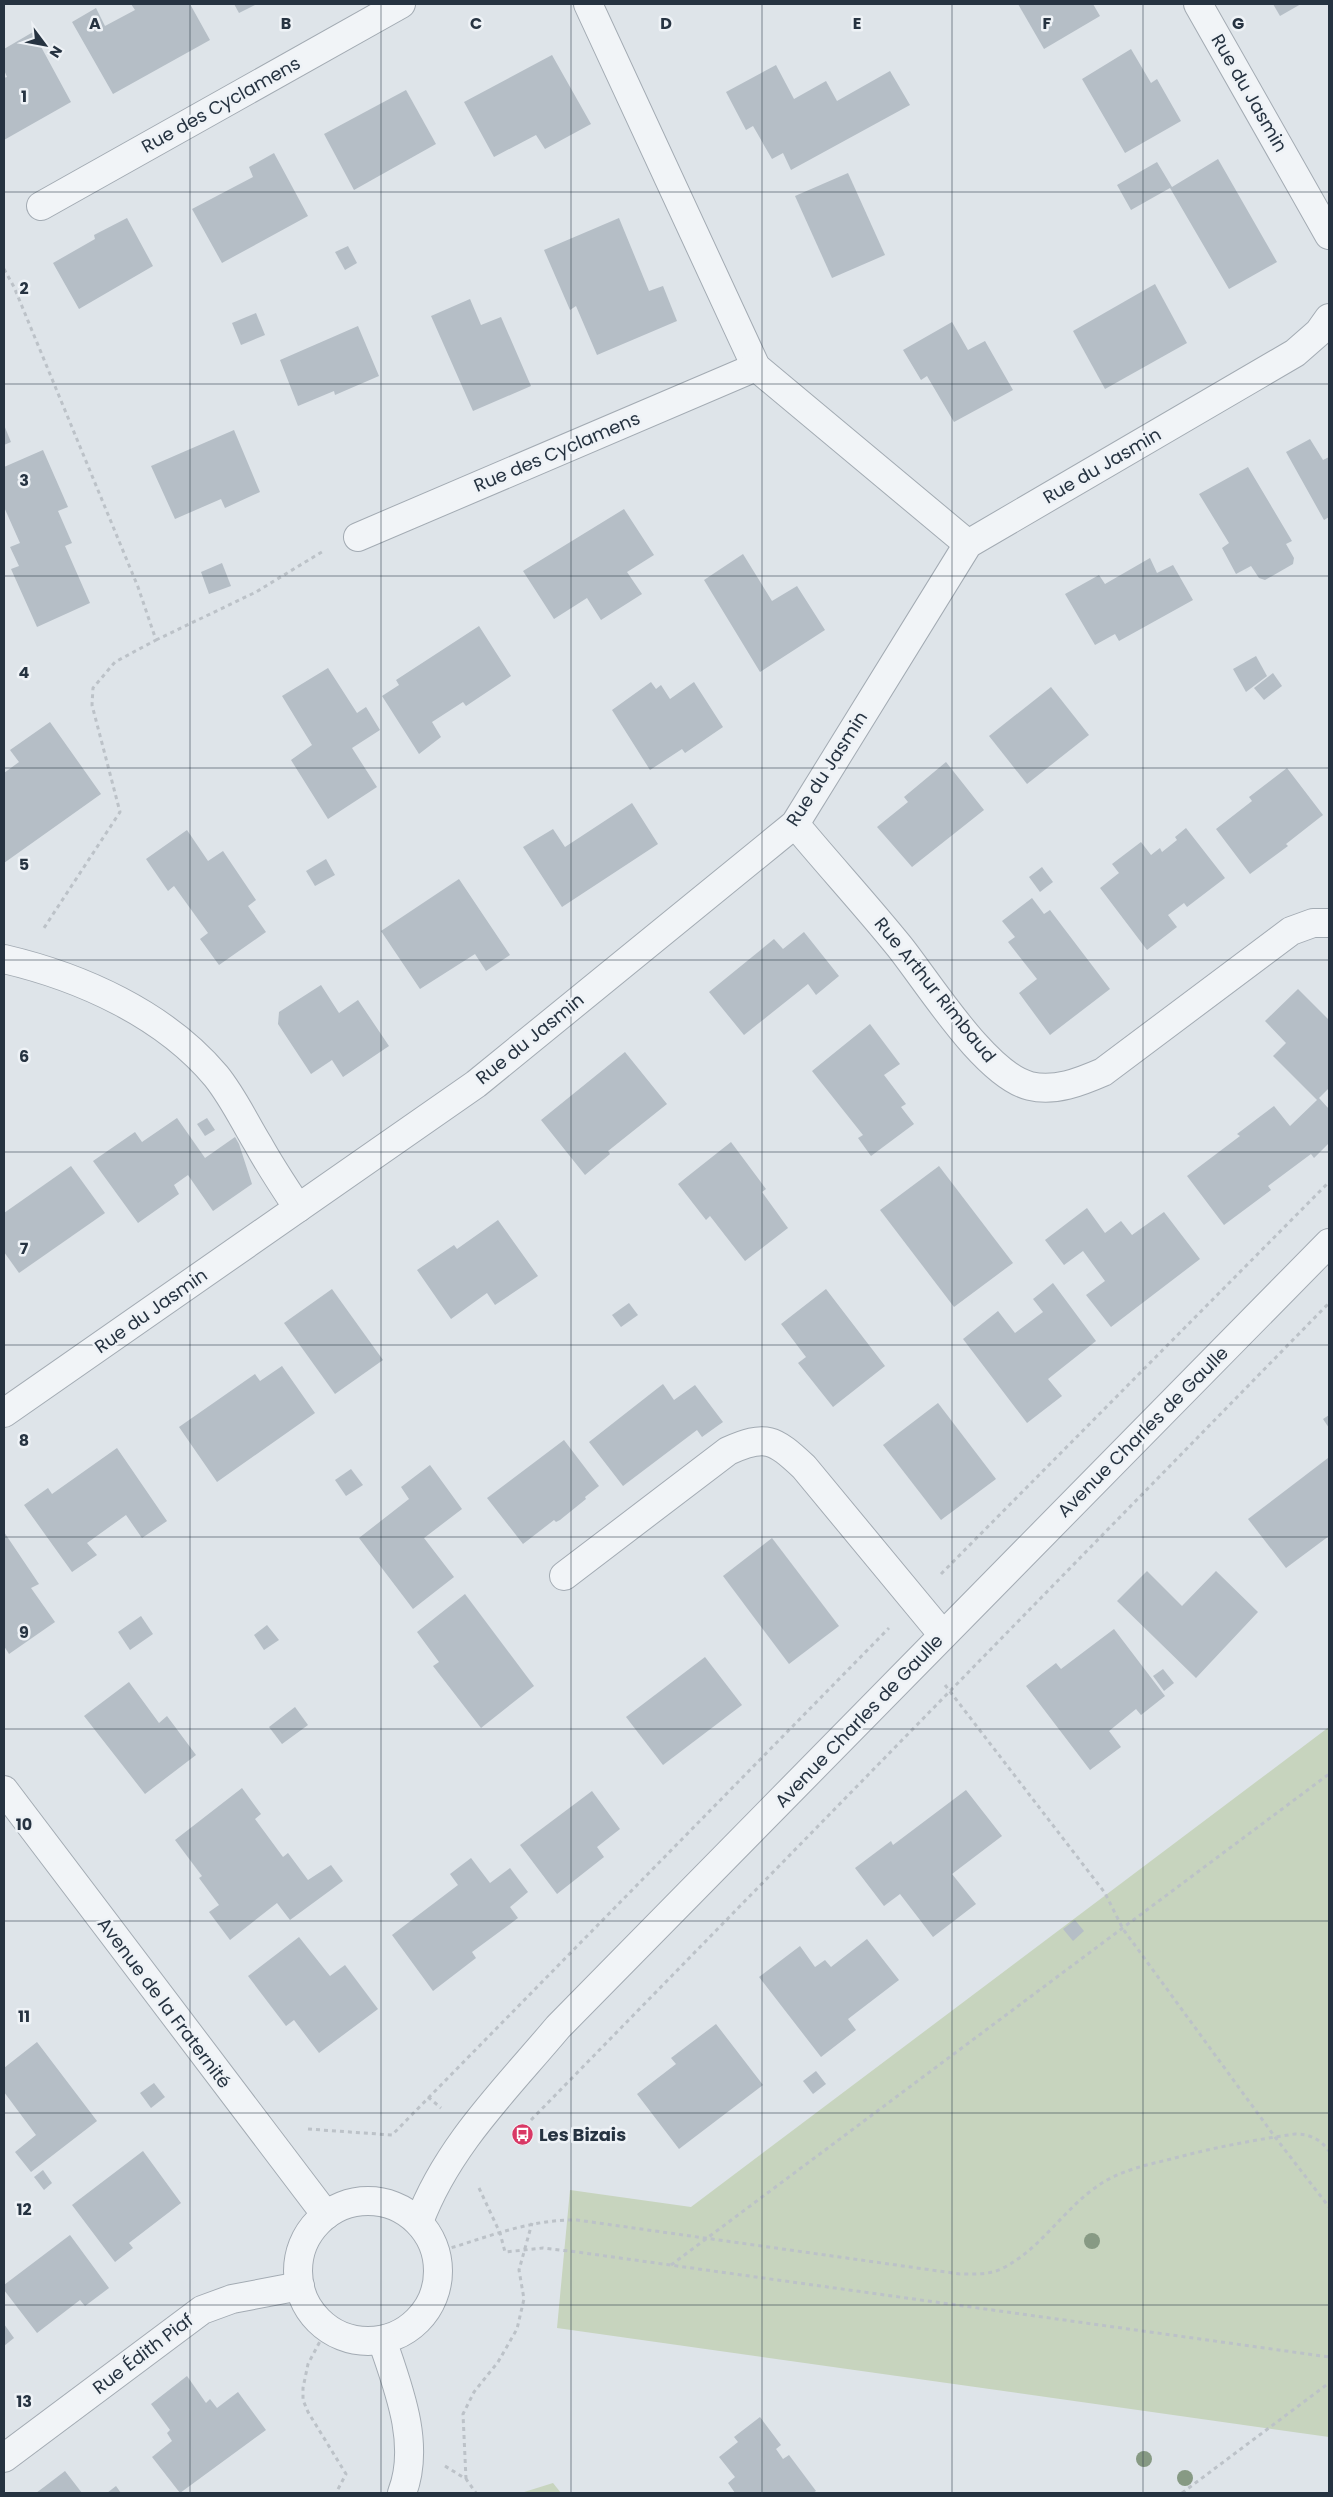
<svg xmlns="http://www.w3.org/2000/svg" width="1333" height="2497" font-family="Poppins,sans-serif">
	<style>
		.green { fill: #c7d4be }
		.building { fill: #b5bec6 }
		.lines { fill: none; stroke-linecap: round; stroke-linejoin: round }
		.street-casing { stroke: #a3abb3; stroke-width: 30 }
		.path { stroke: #bcc2c8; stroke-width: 3; stroke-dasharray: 4 4; stroke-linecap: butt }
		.street { stroke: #f1f4f7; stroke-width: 28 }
		.tree { fill: #879a84 }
		.grid { fill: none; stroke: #263341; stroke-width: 1; stroke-opacity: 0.55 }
		.labels { text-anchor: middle; stroke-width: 5; stroke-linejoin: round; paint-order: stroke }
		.street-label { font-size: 18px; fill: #263341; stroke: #eef2f6 }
		.poi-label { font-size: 18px; font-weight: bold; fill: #263341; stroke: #eef2f6; text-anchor: start }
		.grid-label { font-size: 16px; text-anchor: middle; font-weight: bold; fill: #263341; stroke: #eef2f6; stroke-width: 5; stroke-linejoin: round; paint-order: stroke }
	</style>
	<rect width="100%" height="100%" fill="#dee4e9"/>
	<g class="green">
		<path d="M1329,1727V2437L557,2328L570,2190L691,2207Z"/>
		<path d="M553,2483L561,2493H521Z"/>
	</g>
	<g class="building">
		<path d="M131,4H190L210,40L113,94L72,22L96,8L105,26L135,10Z"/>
		<path d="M234,4H257L239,13Z"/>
		<path d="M1018,4H1093L1100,16L1044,49Z"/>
		<path d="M1273,4H1301L1280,16Z"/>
		<path d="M33,32L71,102L4,140V78L7,77L4,70V49Z"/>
		<path d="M1131,49L1151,83L1157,79L1181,121L1125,153L1082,79Z"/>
		<path d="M552,55L591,124L545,149L536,135L494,157L464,102Z"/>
		<path d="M776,65L794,99L826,81L837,101L890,71L910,105L791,170L783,153L772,159L753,126L746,130L726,92Z"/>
		<path d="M406,90L436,144L354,190L324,134Z"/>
		<path d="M274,153L308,216L222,263L192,209L253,177L249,167Z"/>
		<path d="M1218,159L1277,262L1229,289L1170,188L1131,210L1117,185L1157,162L1172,187Z"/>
		<path d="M848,173L885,255L832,278L795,196Z"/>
		<path d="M127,218L153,266L79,309L53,263L95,239L94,235Z"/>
		<path d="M619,218L649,291L663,286L677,321L597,355L576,306L570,310L544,250Z"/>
		<path d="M348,246L357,263L345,270L335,252Z"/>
		<path d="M1155,284L1187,343L1105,389L1073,331Z"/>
		<path d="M470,299L481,325L501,317L531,386L473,411L431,316Z"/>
		<path d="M256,313L265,335L241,345L232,323Z"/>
		<path d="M952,322L968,350L985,341L1013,390L954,422L927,376L921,380L903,350Z"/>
		<path d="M358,326L379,376L335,395L334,391L298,406L280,360Z"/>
		<path d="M4,425L11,442L4,445Z"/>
		<path d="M234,430L260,492L225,508L221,499L175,519L151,466Z"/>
		<path d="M1310,439L1323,460L1329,457V517L1324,520L1286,452Z"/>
		<path d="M43,450L68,507L58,511L72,543L65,546L90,603L37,627L11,569L19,566L10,547L20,543L4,507V467Z"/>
		<path d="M1248,467L1292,541L1286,544L1294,558L1293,564L1265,580L1259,578L1251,566L1236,574L1222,548L1229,543L1199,494Z"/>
		<path d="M624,509L654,555L627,572L642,594L601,620L587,598L554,619L523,571Z"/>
		<path d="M743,554L772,601L797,586L825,630L760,672L704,580Z"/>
		<path d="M1150,558L1157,573L1173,565L1193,600L1119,641L1115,634L1095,645L1065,594L1099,575L1105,584Z"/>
		<path d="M222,563L231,586L209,594L201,572Z"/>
		<path d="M479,626L511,676L466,706L463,702L432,722L441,737L419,754L382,696L399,685L396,680Z"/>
		<path d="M1256,656L1267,676L1246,692L1233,669Z"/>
		<path d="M328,668L357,713L366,707L380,730L352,748L377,787L328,819L291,760L312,745L282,696Z"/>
		<path d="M1273,673L1282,686L1264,700L1254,688Z"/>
		<path d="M651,682L656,689L661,685L670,699L694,682L723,727L685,753L682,749L650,770L612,710Z"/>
		<path d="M1051,687L1089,735L1027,784L989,736Z"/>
		<path d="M50,722L101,794L4,863V773L19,762L10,750Z"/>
		<path d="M946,762L984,810L912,867L877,827L908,802L904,797Z"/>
		<path d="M1287,768L1323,815L1286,844L1288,846L1250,874L1216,829L1252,801L1249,797Z"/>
		<path d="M632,803L658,844L562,907L523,847L553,829L565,847Z"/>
		<path d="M1186,828L1225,878L1187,907L1184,903L1168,915L1177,927L1147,950L1100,888L1119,873L1112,864L1141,842L1151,855L1160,848L1162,852L1177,840L1175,837Z"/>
		<path d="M187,830L208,861L223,851L256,900L248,906L266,932L219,965L200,939L208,933L174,886L168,891L146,859Z"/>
		<path d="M326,859L335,875L315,886L306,871Z"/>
		<path d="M1042,867L1053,882L1040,892L1029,877Z"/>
		<path d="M459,879L510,955L486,971L475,954L420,989L381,931Z"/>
		<path d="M1032,898L1044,914L1050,910L1110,989L1050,1035L1019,993L1037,979L1008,942L1015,937L1002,921Z"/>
		<path d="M804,932L839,976L816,995L808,984L744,1035L709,992L774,939L783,949Z"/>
		<path d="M321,985L339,1013L358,1000L389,1046L343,1077L332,1060L311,1074L278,1024L279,1012Z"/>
		<path d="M1298,989L1329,1020V1088L1319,1098L1329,1109V1143L1314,1158L1311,1154L1268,1186L1271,1190L1224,1225L1187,1176L1240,1136L1237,1134L1274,1106L1290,1126L1317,1100L1273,1056L1286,1043L1265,1021Z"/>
		<path d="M870,1024L900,1064L884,1075L906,1104L901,1107L914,1124L871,1156L858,1138L863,1135L812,1071Z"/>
		<path d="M625,1052L667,1104L608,1151L610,1154L585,1175L541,1120Z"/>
		<path d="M177,1118L205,1158L235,1137L239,1144L252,1184L213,1211L188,1175L174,1185L179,1194L138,1223L93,1161L135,1132L142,1142Z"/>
		<path d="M207,1118L215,1130L205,1136L197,1124Z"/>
		<path d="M731,1142L766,1189L762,1192L788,1228L745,1261L710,1216L706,1220L678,1184Z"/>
		<path d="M71,1166L105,1213L19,1273L4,1252V1213Z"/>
		<path d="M939,1166L1013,1263L954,1307L880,1210Z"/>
		<path d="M1087,1208L1105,1233L1121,1221L1132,1235L1164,1212L1200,1259L1111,1327L1086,1295L1105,1281L1083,1251L1064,1265L1045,1240Z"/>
		<path d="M498,1220L538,1276L495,1305L487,1293L451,1319L417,1270L454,1245L457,1249Z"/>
		<path d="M1053,1283L1096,1341L1048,1379L1062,1396L1027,1423L963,1339L998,1311L1015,1333L1043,1312L1033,1299Z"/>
		<path d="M332,1289L383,1360L335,1394L284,1323Z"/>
		<path d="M826,1289L885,1366L833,1407L798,1363L806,1357L781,1324Z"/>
		<path d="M629,1303L638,1315L621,1327L612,1315Z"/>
		<path d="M282,1366L315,1413L217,1482L179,1427L255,1374L260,1381Z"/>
		<path d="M663,1384L674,1400L695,1385L723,1422L702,1437L697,1430L623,1486L589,1442Z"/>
		<path d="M938,1403L996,1479L941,1520L883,1445Z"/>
		<path d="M1329,1415V1428L1323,1419Z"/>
		<path d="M564,1440L599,1486L585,1497L586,1499L560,1520L556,1522L554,1520L523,1544L487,1498Z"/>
		<path d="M117,1448L167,1521L142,1538L126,1515L87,1543L97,1555L72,1572L24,1505L48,1488L52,1494Z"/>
		<path d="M1328,1458L1329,1536L1286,1568L1248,1519Z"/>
		<path d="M430,1465L462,1509L424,1538L454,1577L413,1609L359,1538L409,1499L401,1487Z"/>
		<path d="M351,1469L363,1485L346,1496L335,1480Z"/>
		<path d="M4,1532L39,1584L31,1588L55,1622L9,1654L4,1646Z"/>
		<path d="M772,1538L839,1626L789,1664L723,1576Z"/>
		<path d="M1147,1571L1182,1606L1216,1571L1258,1612L1196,1678L1117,1601Z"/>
		<path d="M465,1594L534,1686L481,1728L433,1666L439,1662L417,1632Z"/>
		<path d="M141,1616L153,1634L130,1650L118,1632Z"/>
		<path d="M267,1625L279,1640L264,1650L254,1635Z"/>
		<path d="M1114,1629L1165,1696L1141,1715L1136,1709L1109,1731L1121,1747L1090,1770L1026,1686L1056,1663L1061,1669Z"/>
		<path d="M705,1657L742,1705L663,1765L626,1717Z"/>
		<path d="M1163,1669L1174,1683L1164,1691L1153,1676Z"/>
		<path d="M129,1682L159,1723L167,1716L196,1755L145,1794L84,1716Z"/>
		<path d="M295,1707L308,1725L282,1744L269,1727Z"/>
		<path d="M242,1788L261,1814L255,1819L283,1857L288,1853L308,1880L331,1865L343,1881L290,1920L277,1903L230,1940L209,1912L219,1905L199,1878L202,1876L175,1840Z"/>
		<path d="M966,1790L1002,1836L952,1874L976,1904L933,1937L900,1894L884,1906L855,1868L891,1841L893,1845Z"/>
		<path d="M592,1791L620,1829L597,1847L604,1857L557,1894L520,1845Z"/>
		<path d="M471,1858L490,1883L510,1868L528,1892L510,1907L518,1918L472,1952L476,1958L433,1991L392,1935L458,1885L450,1874Z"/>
		<path d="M1075,1920L1084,1931L1073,1941L1063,1929Z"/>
		<path d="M299,1937L330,1976L345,1965L378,2009L319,2053L294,2020L286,2026L248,1976Z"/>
		<path d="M867,1939L899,1980L848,2019L856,2030L821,2057L759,1977L800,1946L815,1967L825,1960L831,1967Z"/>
		<path d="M716,2024L763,2085L679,2149L637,2094L676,2064L671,2058Z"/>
		<path d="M37,2042L97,2121L31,2172L15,2152L36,2135L4,2092V2068Z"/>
		<path d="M816,2071L826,2084L813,2094L803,2081Z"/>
		<path d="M154,2083L165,2097L151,2108L140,2093Z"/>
		<path d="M143,2151L181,2203L129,2243L133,2248L115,2262L72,2205Z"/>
		<path d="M43,2170L52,2183L44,2190L34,2177Z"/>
		<path d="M70,2235L109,2288L85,2306L80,2300L37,2333L4,2290V2285Z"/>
		<path d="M4,2324L14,2338L4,2346Z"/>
		<path d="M187,2376L206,2403L210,2399L217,2408L238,2392L266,2430L180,2493L152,2457L172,2441L167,2433L170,2430L151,2404Z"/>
		<path d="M760,2417L781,2445L776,2449L783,2459L789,2455L816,2491L813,2493H735L728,2483L735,2477L719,2457L738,2442L734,2437Z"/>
		<path d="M65,2471L82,2493H36L48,2484Z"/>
		<path d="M116,2486L121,2493H107Z"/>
	</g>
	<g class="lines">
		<defs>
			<g id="street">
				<path d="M588,4L756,367L968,544"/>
				<path d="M1198,4L1329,235"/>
				<path d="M41,206L401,4"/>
				<path d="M358,537L756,367"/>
				<path d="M795,824C829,865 865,904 899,946C928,982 985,1075 1030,1086C1055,1092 1080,1082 1103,1072L1291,931L1313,923H1329"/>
				<path d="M4,959C81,977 164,1014 216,1076C233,1097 244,1121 258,1144C270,1166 284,1187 298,1208"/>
				<path d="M4,1413L476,1084L795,824L968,544L1295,353L1319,332L1329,318"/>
				<path d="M564,1576L728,1451C766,1434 774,1439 804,1467L943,1635"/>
				<path d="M4,1790L326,2215"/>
				<circle cx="368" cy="2271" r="70"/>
				<path d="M419,2222C447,2146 507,2088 558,2027L1329,1243"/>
				<path d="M382,2340C398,2387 421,2444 402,2493"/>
				<path d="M4,2458L202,2310L232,2299L300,2286"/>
			</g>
		</defs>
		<use href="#street" class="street-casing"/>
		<g class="path">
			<path d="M4,269L14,287L138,587L156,640L115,662L93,688L92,705L120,812L42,931"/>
			<path d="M156,640L256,592L325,550"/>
			<path d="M941,1574L1329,1182"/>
			<path d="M945,1685L1105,1893L1123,1929L1275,2137L1329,2207"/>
			<path d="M428,2097L441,2108"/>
			<path d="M531,2120L1329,1303"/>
			<path d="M308,2129L392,2135L889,1628"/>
			<path d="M479,2188L500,2233L505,2252L543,2248L577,2252L1329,2357"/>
			<path d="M444,2250C488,2237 531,2219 577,2220L960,2274C974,2274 988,2275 1001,2269C1045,2248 1069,2198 1113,2177C1131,2168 1151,2164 1171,2159C1212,2148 1253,2140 1295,2134C1310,2134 1320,2139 1329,2151"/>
			<path d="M671,2265L1329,1774"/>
			<path d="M327,2328L308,2364L303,2388V2400L308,2412L346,2474L336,2493"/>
			<path d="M445,2466L466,2479L476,2493"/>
			<path d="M466,2479L463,2414L474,2392L498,2362L517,2329L524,2299L519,2270L532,2223"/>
			<path d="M1182,2493L1329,2383"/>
		</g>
		<use href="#street" class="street"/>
	</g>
	<g class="tree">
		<circle cx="1092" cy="2241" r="8"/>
		<circle cx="1144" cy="2459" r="8"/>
		<circle cx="1185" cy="2478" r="8"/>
	</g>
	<path class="grid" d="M190,4V2493M381,4V2493M571,4V2493M762,4V2493M952,4V2493M1143,4V2493M4,192H1329M4,384H1329M4,576H1329M4,768H1329M4,960H1329M4,1152H1329M4,1345H1329M4,1537H1329M4,1729H1329M4,1921H1329M4,2113H1329M4,2305H1329"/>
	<defs>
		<symbol id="bus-disc" viewBox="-11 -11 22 22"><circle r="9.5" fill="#d93865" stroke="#eef2f6"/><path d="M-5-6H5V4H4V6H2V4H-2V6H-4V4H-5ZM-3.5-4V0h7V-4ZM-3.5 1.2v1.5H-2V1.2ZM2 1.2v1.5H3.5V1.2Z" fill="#fff"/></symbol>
	</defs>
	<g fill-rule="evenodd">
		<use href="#bus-disc" x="510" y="2122" width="25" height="25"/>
	</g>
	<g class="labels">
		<g class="street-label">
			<text transform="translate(1249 93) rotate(60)" y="6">Rue du Jasmin</text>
			<text transform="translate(221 105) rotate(-29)" y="6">Rue des Cyclamens</text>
			<text transform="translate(557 452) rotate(-23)" y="6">Rue des Cyclamens</text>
			<text transform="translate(1102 466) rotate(-30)" y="6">Rue du Jasmin</text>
			<text transform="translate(827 769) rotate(-57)" y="6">Rue du Jasmin</text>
			<text transform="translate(935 990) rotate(51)" y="6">Rue Arthur Rimbaud</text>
			<text transform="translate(530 1039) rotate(-39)" y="6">Rue du Jasmin</text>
			<text transform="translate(151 1311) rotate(-35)" y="6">Rue du Jasmin</text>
			<text transform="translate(1143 1432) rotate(-45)" y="6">Avenue Charles de Gaulle</text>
			<text transform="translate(859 1721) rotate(-46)" y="6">Avenue Charles de Gaulle</text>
			<text transform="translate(164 2003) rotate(53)" y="6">Avenue de la Fraternité</text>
			<text transform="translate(143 2354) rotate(-37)" y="6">Rue Édith Piaf</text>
		</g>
		<g class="poi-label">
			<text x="539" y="2141">Les Bizais</text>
		</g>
	</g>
	<g class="grid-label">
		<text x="95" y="29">A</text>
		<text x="286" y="29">B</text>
		<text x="476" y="29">C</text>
		<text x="666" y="29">D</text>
		<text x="857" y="29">E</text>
		<text x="1047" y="29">F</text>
		<text x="1238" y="29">G</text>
		<text x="24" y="102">1</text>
		<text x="24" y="294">2</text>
		<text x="24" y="486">3</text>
		<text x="24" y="678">4</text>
		<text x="24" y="870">5</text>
		<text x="24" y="1062">6</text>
		<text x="24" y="1254">7</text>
		<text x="24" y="1446">8</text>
		<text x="24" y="1638">9</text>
		<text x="24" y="1830">10</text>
		<text x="24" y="2022">11</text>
		<text x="24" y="2215">12</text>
		<text x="24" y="2407">13</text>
	</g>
	<rect width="1333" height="2497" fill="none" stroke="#263341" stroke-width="10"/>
	<g transform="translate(45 45) rotate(122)" stroke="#eef2f6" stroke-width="4" paint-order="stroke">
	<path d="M0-4L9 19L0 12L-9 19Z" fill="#263341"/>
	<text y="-8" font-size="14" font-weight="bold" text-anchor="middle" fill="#263341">N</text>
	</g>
</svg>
